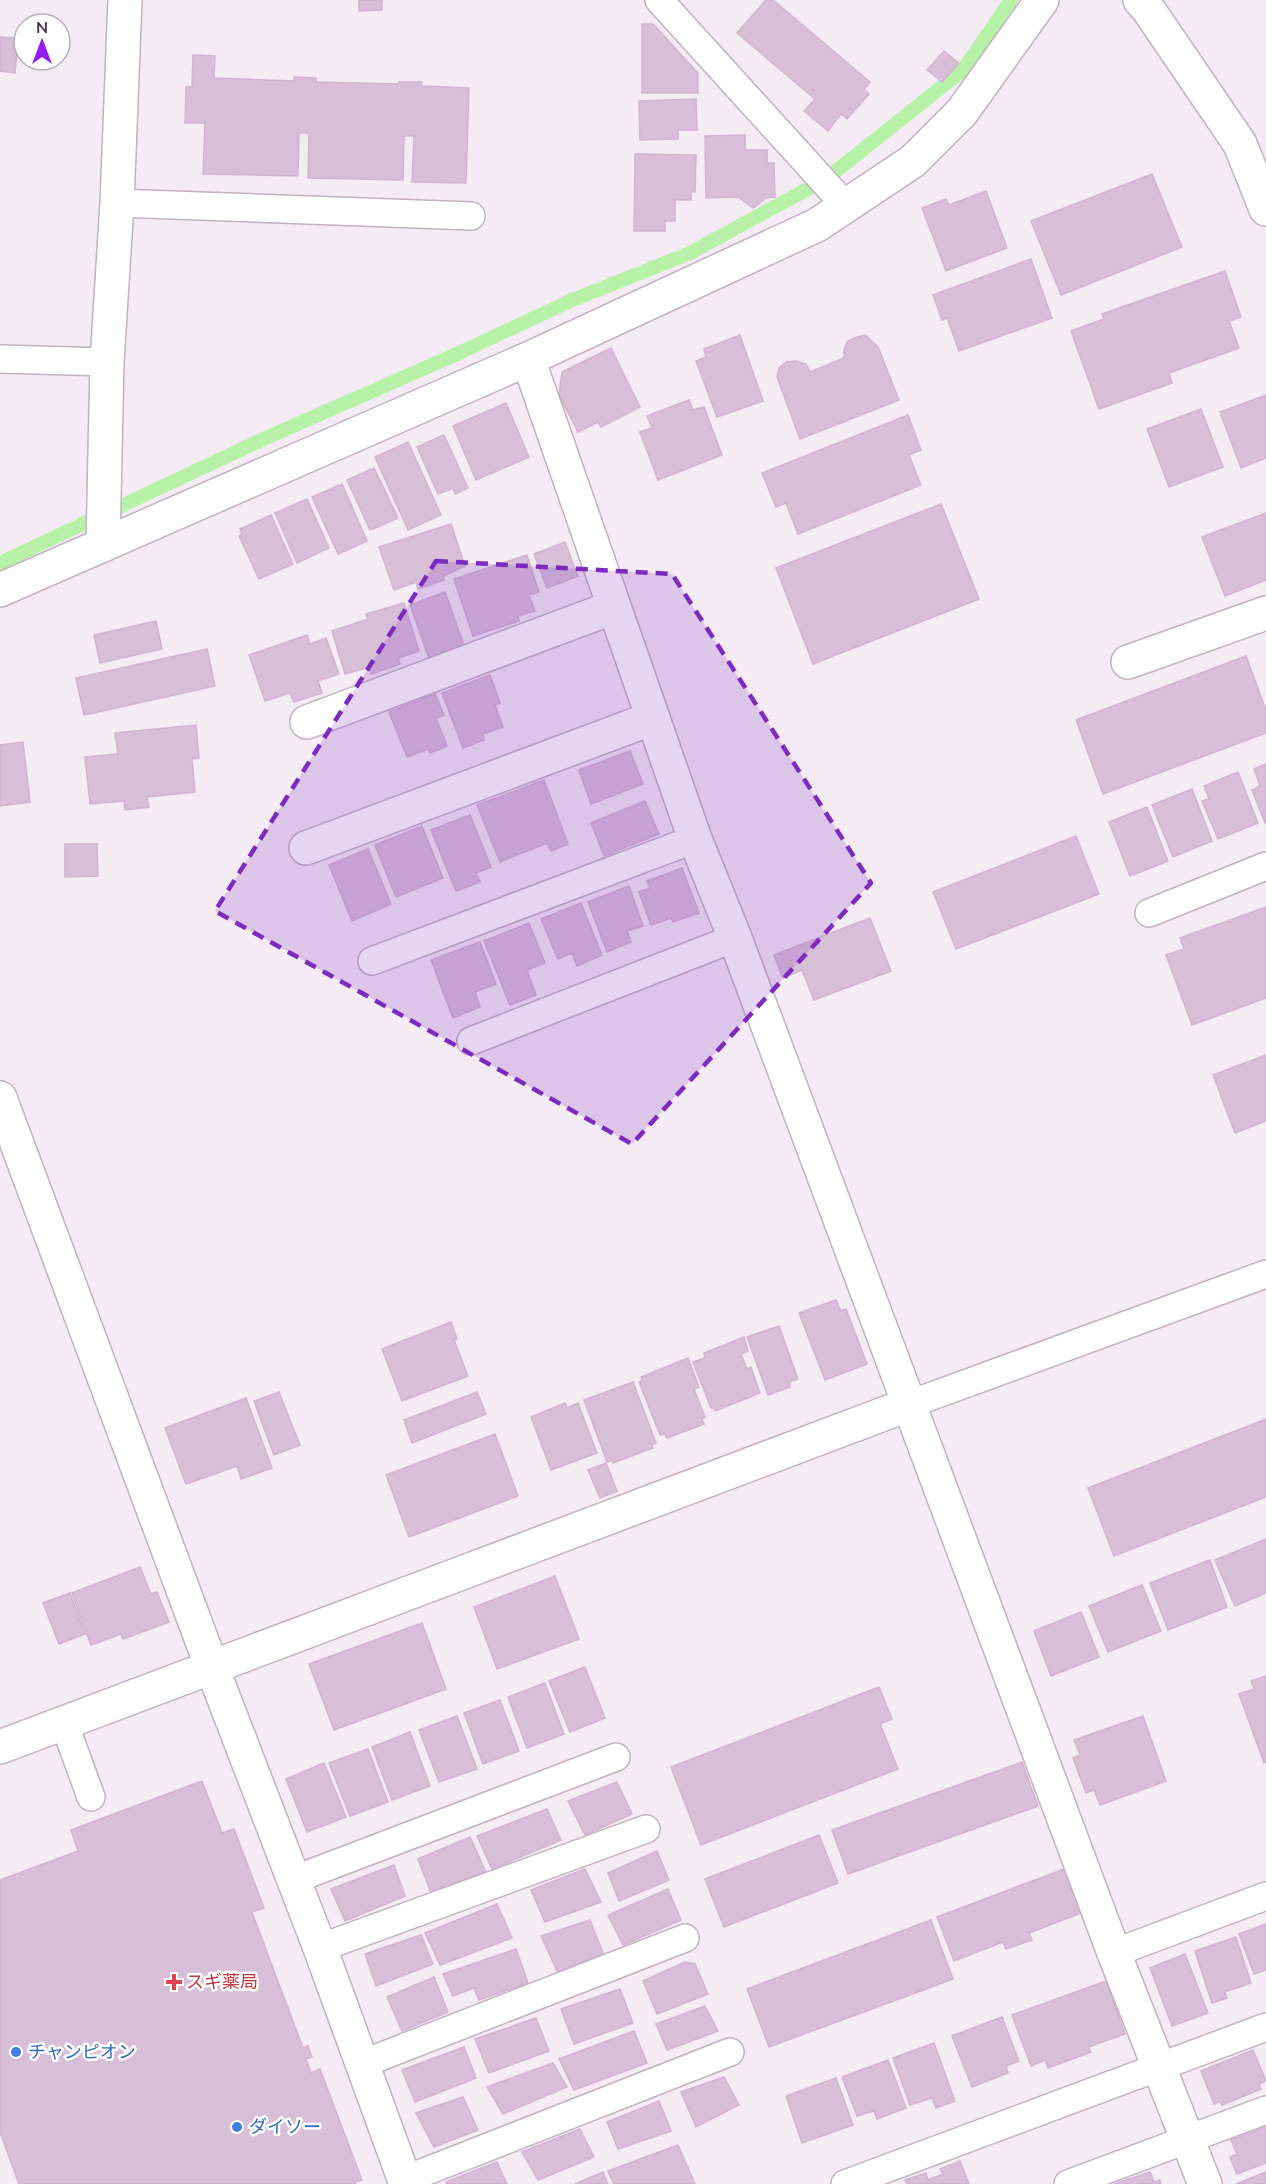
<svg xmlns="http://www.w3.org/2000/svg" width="1266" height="2184" font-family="Mulish,'Noto Sans JP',sans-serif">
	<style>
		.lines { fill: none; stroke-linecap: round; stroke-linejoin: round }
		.stream { stroke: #b7f1a8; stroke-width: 14 }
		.building { fill: #d7c0d7; stroke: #d2b3d2; stroke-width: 1.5 }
		.service-casing { stroke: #c4b0c3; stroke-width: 30 }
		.minor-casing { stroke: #c4b0c3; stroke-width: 36 }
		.tertiary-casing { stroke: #c4b0c3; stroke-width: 36 }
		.service { stroke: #fff; stroke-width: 27 }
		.minor { stroke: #fff; stroke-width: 33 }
		.tertiary { stroke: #fff; stroke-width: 33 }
		.marked { fill: #7b2cbf; fill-opacity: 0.2; stroke: #7b2cbf; stroke-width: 4.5; stroke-dasharray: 12 8; stroke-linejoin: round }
		.health-dot { fill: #e0444e; stroke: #fff; stroke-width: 2 }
		.shop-dot { fill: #3f7fe0; stroke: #fff; stroke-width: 2 }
		.labels { text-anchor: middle; stroke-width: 5; stroke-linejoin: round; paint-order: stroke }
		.health-label { font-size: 18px; fill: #be3a42; stroke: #fff; text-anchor: start }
		.shop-label { font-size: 18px; fill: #366cbe; stroke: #fff; text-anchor: start }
	</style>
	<rect width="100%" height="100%" fill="#f5ebf4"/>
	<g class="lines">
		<path class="stream" d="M0,563L259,441L459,353L570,301L690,253L826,179L963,70L1011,0"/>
	</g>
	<g class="building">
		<path d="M359,0H382V10L359,11Z"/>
		<path d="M766,0H773L870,82L864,89L869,94L847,119L841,114L828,131L804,111L815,99L737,33Z"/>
		<path d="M642,24H653L698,73V93H642Z"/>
		<path d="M0,37L18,38L15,73L0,71Z"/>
		<path d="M944,51L959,63L942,82L927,70Z"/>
		<path d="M193,55L215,56L214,78L294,81V77L316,78V82L399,84V82H422L421,86L469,88L466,183L412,182L414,136H404L403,180L308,178L309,133H299L298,176L203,174L205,123H185L186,87H192Z"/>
		<path d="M696,99L697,130H678V139L640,140L639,101Z"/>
		<path d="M745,135V150H767V163H774L775,197L766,198L753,208L738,197L706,198L705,136Z"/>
		<path d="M635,154L696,155L695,192H691V200H675V221H665V231H634Z"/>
		<path d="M1152,174L1182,247L1061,295L1031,221Z"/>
		<path d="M986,191L1007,248L946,271L922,208L946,199L949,205Z"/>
		<path d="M1031,259L1052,318L959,351L947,318L942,320L933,295Z"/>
		<path d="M1225,271L1241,317L1229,321L1239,348L1169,373L1172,383L1099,409L1071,331L1104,319L1102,314Z"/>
		<path d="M740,335L763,401L717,417L696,361L706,357L704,349Z"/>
		<path d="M865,335L878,347L899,400L800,439L777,377L779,368L786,362L796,361L806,364L810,372L844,358V349L848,341L854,338Z"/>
		<path d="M611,348L640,407L601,427L598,422L578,432L559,395L562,372Z"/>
		<path d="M1266,395V458L1241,468L1220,412Z"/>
		<path d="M689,400L693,410L704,407L722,455L658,480L640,432L652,428L647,416Z"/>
		<path d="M506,403L529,457L476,480L453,426Z"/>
		<path d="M1201,409L1223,467L1169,487L1147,429Z"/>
		<path d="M908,415L921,450L909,455L921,485L798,534L786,503L776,507L762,473Z"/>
		<path d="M444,435L468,488L455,494L453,488L438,494L417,447Z"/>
		<path d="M408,442L441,515L408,530L375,457Z"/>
		<path d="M374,468L398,518L370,530L347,480Z"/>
		<path d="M342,484L367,541L338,554L312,497Z"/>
		<path d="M307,499L329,548L297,563L275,513Z"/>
		<path d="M941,504L979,599L813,664L776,568Z"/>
		<path d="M1266,513V580L1225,596L1202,537Z"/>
		<path d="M271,515L293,564L259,579L239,536L242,534L240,529Z"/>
		<path d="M451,524L465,566L443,576L444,580L418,589L416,582L394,590L379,547Z"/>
		<path d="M565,542L578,576L547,588L534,554Z"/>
		<path d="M527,555L539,592L529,595L535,611L518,616L519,621L473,636L454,579Z"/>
		<path d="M445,592L465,648L430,661L410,605Z"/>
		<path d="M404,603L419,651L398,658L400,664L371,674L369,667L345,674L332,631L368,619L366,614Z"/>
		<path d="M156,621L162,649L100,663L94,635Z"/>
		<path d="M307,635L310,644L326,638L339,674L318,681L322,693L294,702L290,693L265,701L249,655Z"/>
		<path d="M207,649L215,686L84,715L76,678Z"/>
		<path d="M1246,656L1266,710V733L1103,794L1076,720Z"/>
		<path d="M490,675L500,703L495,705L503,727L483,734L484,740L463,748L442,693Z"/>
		<path d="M435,694L444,715L436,718L447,746L430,753L428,749L407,757L389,712Z"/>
		<path d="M196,725L199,758L192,759L195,792L147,797L149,807L125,810L124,801L90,804L85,757L118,754L115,733Z"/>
		<path d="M23,742L30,802L0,806V745Z"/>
		<path d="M630,751L643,784L591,804L579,770Z"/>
		<path d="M1266,764V822L1265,823L1252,790L1260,786L1254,769Z"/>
		<path d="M1238,772L1258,823L1218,839L1202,801L1209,799L1204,786Z"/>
		<path d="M544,780L568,844L551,851L547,843L500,862L477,805Z"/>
		<path d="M1192,789L1212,841L1173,857L1152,805Z"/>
		<path d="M645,801L659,834L604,856L591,823Z"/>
		<path d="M1147,807L1168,861L1130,876L1109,822Z"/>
		<path d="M470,815L491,867L476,873L480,882L456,891L431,830Z"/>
		<path d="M422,826L443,878L396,897L375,845Z"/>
		<path d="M1076,836L1099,894L956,949L933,892Z"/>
		<path d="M65,844H97L98,876L65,877Z"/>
		<path d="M368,849L391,904L352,921L329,865Z"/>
		<path d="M682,868L699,913L673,922L671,918L651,925L639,892L650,888L647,881Z"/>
		<path d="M629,886L643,926L627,931L631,942L607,952L588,902Z"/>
		<path d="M581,903L602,955L577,966L572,953L558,959L541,919Z"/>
		<path d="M1266,907V998L1192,1025L1166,955L1184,949L1180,938Z"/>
		<path d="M870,918L891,971L814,1000L802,970L783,978L774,955Z"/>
		<path d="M529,923L545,963L527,970L536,995L510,1005L484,941Z"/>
		<path d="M480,942L496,984L475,992L480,1007L453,1018L431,960Z"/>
		<path d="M1266,1055V1121L1235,1133L1213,1075Z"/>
		<path d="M836,1300L841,1311L846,1309L867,1364L825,1380L799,1313Z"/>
		<path d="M451,1322L457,1339L454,1340L468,1376L402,1401L382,1349Z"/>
		<path d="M779,1326L798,1379L789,1382L790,1387L768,1395L747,1337Z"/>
		<path d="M744,1337L748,1351L741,1354L747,1369L751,1367L760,1393L715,1411L714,1408H711L693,1362L705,1358L704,1353Z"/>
		<path d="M688,1358L699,1387L694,1389L705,1417L702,1419L704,1424L667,1438L665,1434L660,1435L639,1382L642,1381L641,1377Z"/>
		<path d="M633,1382L656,1443L652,1445L653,1448L613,1463L612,1460L607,1462L584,1400Z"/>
		<path d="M279,1392L300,1445L274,1455L254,1401Z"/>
		<path d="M477,1392L486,1414L412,1443L404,1420Z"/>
		<path d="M246,1398L272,1468L241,1479L237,1466L186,1484L165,1428Z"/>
		<path d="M565,1403L567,1408L578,1403L597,1453L551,1470L531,1417Z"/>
		<path d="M1266,1419V1497L1114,1556L1088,1488Z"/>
		<path d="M495,1434L518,1496L409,1537L386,1475Z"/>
		<path d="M606,1463L617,1491L600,1498L588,1470Z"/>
		<path d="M1266,1539V1593L1235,1606L1215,1560Z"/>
		<path d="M1210,1560L1227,1607L1168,1630L1150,1583Z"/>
		<path d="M140,1567L151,1594L157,1592L169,1622L123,1639L121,1634L91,1645L72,1593Z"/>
		<path d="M555,1576L579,1639L497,1669L474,1607Z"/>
		<path d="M1142,1585L1161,1631L1108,1652L1089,1606Z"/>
		<path d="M70,1593L85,1634L59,1644L43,1603Z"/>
		<path d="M1081,1612L1099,1657L1051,1676L1034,1631Z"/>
		<path d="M422,1623L446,1689L334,1730L309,1664Z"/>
		<path d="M585,1667L605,1718L570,1732L549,1681Z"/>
		<path d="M1266,1676V1762L1264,1763L1239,1694L1254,1689L1251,1681Z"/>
		<path d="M545,1683L564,1734L527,1748L508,1697Z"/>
		<path d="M879,1687L892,1719L880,1724L898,1769L701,1845L671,1767Z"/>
		<path d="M500,1700L519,1751L483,1764L464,1713Z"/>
		<path d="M457,1716L477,1769L439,1782L419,1730Z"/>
		<path d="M1143,1716L1166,1781L1100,1805L1094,1790L1086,1793L1073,1758L1080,1755L1074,1740Z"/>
		<path d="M410,1732L430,1786L392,1800L372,1747Z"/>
		<path d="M368,1749L388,1802L350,1816L329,1763Z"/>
		<path d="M1022,1762L1038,1806L848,1874L832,1830Z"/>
		<path d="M324,1763L346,1817L307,1832L286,1779Z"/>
		<path d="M202,1781L222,1833L234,1829L264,1908L252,1912L303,2048L308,2046L312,2057L306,2059L311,2073L320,2069L362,2180L355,2182L356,2184H19L0,2132V1880L78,1851L71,1830Z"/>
		<path d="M617,1782L632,1814L585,1835L568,1801Z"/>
		<path d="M547,1809L561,1840L492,1869L477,1836Z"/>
		<path d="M819,1835L838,1883L724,1927L705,1879Z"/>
		<path d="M470,1837L486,1872L431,1893L418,1859Z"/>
		<path d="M657,1851L669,1880L619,1901L608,1873Z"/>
		<path d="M394,1865L405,1896L345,1921L331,1889Z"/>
		<path d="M585,1869L601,1902L545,1922L531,1890Z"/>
		<path d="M1064,1869L1081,1913L1029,1933L1032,1940L1006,1949L1003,1942L954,1961L937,1917Z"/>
		<path d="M668,1889L681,1920L623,1945L608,1915Z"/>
		<path d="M497,1904L512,1938L440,1965L425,1933Z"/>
		<path d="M590,1920L603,1953L558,1973L541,1936Z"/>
		<path d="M931,1920L953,1979L769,2047L747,1989Z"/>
		<path d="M1266,1924V1970L1254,1974L1239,1934Z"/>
		<path d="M421,1935L433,1964L376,1986L365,1954Z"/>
		<path d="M1236,1937L1251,1983L1225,1992L1227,1998L1212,2003L1195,1951Z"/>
		<path d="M516,1949L528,1983L479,2000L474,1988L453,1996L443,1974Z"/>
		<path d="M1185,1954L1208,2013L1172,2026L1150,1968Z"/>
		<path d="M685,1962L695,1964L708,1994L657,2014L643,1981Z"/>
		<path d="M434,1977L448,2012L402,2031L387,1997Z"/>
		<path d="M1106,1981L1125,2034L1088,2047L1091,2052L1048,2068L1045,2060L1031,2066L1012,2015Z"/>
		<path d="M620,1989L633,2023L574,2044L561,2009Z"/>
		<path d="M705,2006L718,2031L667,2050L656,2024Z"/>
		<path d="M1002,2017L1019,2061L1006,2066L1008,2073L972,2087L952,2036Z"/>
		<path d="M536,2018L549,2051L489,2073L475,2039Z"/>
		<path d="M634,2031L647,2063L574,2090L559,2059Z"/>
		<path d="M934,2043L955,2101L936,2108L932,2098L910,2105L893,2058Z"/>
		<path d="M464,2047L476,2078L415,2102L402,2070Z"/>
		<path d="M1253,2050L1266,2081L1259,2084L1261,2089L1222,2105L1220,2101L1214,2104L1201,2071Z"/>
		<path d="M888,2060L906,2108L877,2119L874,2111L857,2116L842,2077Z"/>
		<path d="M553,2063L567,2087L503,2114L487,2087Z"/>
		<path d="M724,2077L739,2105L696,2127L681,2092Z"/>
		<path d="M836,2078L853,2125L802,2143L786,2096Z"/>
		<path d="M463,2097L478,2130L434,2147L416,2113Z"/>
		<path d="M659,2101L671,2131L618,2149L607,2122Z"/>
		<path d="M1266,2127V2163L1237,2174L1230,2157L1237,2154L1231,2140Z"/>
		<path d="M580,2129L594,2157L538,2180L522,2152Z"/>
		<path d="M678,2145L695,2184H614L608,2171Z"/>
		<path d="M960,2161L969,2184H907L905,2180L926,2173L928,2180L943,2174L940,2169Z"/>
		<path d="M497,2162L507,2184H447L446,2182Z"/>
		<path d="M603,2172L608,2184H575Z"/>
		<path d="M1150,2172L1154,2182L1160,2180L1161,2184H1114Z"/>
		<path d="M1266,2172V2184H1236Z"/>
	</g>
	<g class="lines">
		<defs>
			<g id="service">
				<path d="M659,0L847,207"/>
				<path d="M117,203L471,216"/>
				<path d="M0,359L107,362"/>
				<path d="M1149,913L1266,866"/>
				<path d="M372,961L695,839"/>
				<path d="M471,1041L735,938"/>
				<path d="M910,1404L1266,1274"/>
				<path d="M64,1723L91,1797"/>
				<path d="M293,1880L616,1757"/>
				<path d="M320,1948L646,1829"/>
				<path d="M1114,1953L1266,1896"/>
				<path d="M362,2064L685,1938"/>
				<path d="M404,2180L730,2052"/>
				<path d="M845,2184L1266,2027"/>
				<path d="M1068,2184L1266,2110"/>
			</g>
			<g id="minor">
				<path d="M1140,0L1148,9L1240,144L1266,209"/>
				<path d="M528,359L695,839L735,938L1114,1953L1205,2184"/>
				<path d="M103,545L107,362L117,203L125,0"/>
				<path d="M1128,662L1266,613"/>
				<path d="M307,722L614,607"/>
				<path d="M306,848L653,718"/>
				<path d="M0,1098L211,1665L320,1948L406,2184"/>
				<path d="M0,1747C303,1631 607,1520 910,1404"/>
			</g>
			<path id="tertiary" d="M0,590L528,359L817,225L913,161L962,112L1042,0"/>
		</defs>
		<use href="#service" class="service-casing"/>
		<use href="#minor" class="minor-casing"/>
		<use href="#tertiary" class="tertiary-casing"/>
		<use href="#service" class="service"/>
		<use href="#minor" class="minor"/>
		<use href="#tertiary" class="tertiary"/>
	</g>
	<path class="marked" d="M436,561L672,574L871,883L632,1144L215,911Z"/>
	<path class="health-dot" d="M171 1973h6v6h6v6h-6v6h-6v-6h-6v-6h6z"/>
	<g class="shop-dot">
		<circle cx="16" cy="2052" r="6"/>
		<circle cx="237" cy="2127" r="6"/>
	</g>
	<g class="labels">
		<g class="health-label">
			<text x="186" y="1988">スギ薬局</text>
		</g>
		<g class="shop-label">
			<text x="28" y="2058">チャンピオン</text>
			<text x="249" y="2133">ダイソー</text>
		</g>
	</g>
	<g transform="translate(42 42)"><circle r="28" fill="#ffffff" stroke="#b7afb7" stroke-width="1.5"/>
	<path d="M0-4.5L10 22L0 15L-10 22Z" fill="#941cfb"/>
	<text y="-9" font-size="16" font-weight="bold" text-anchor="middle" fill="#4a384a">N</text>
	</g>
</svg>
